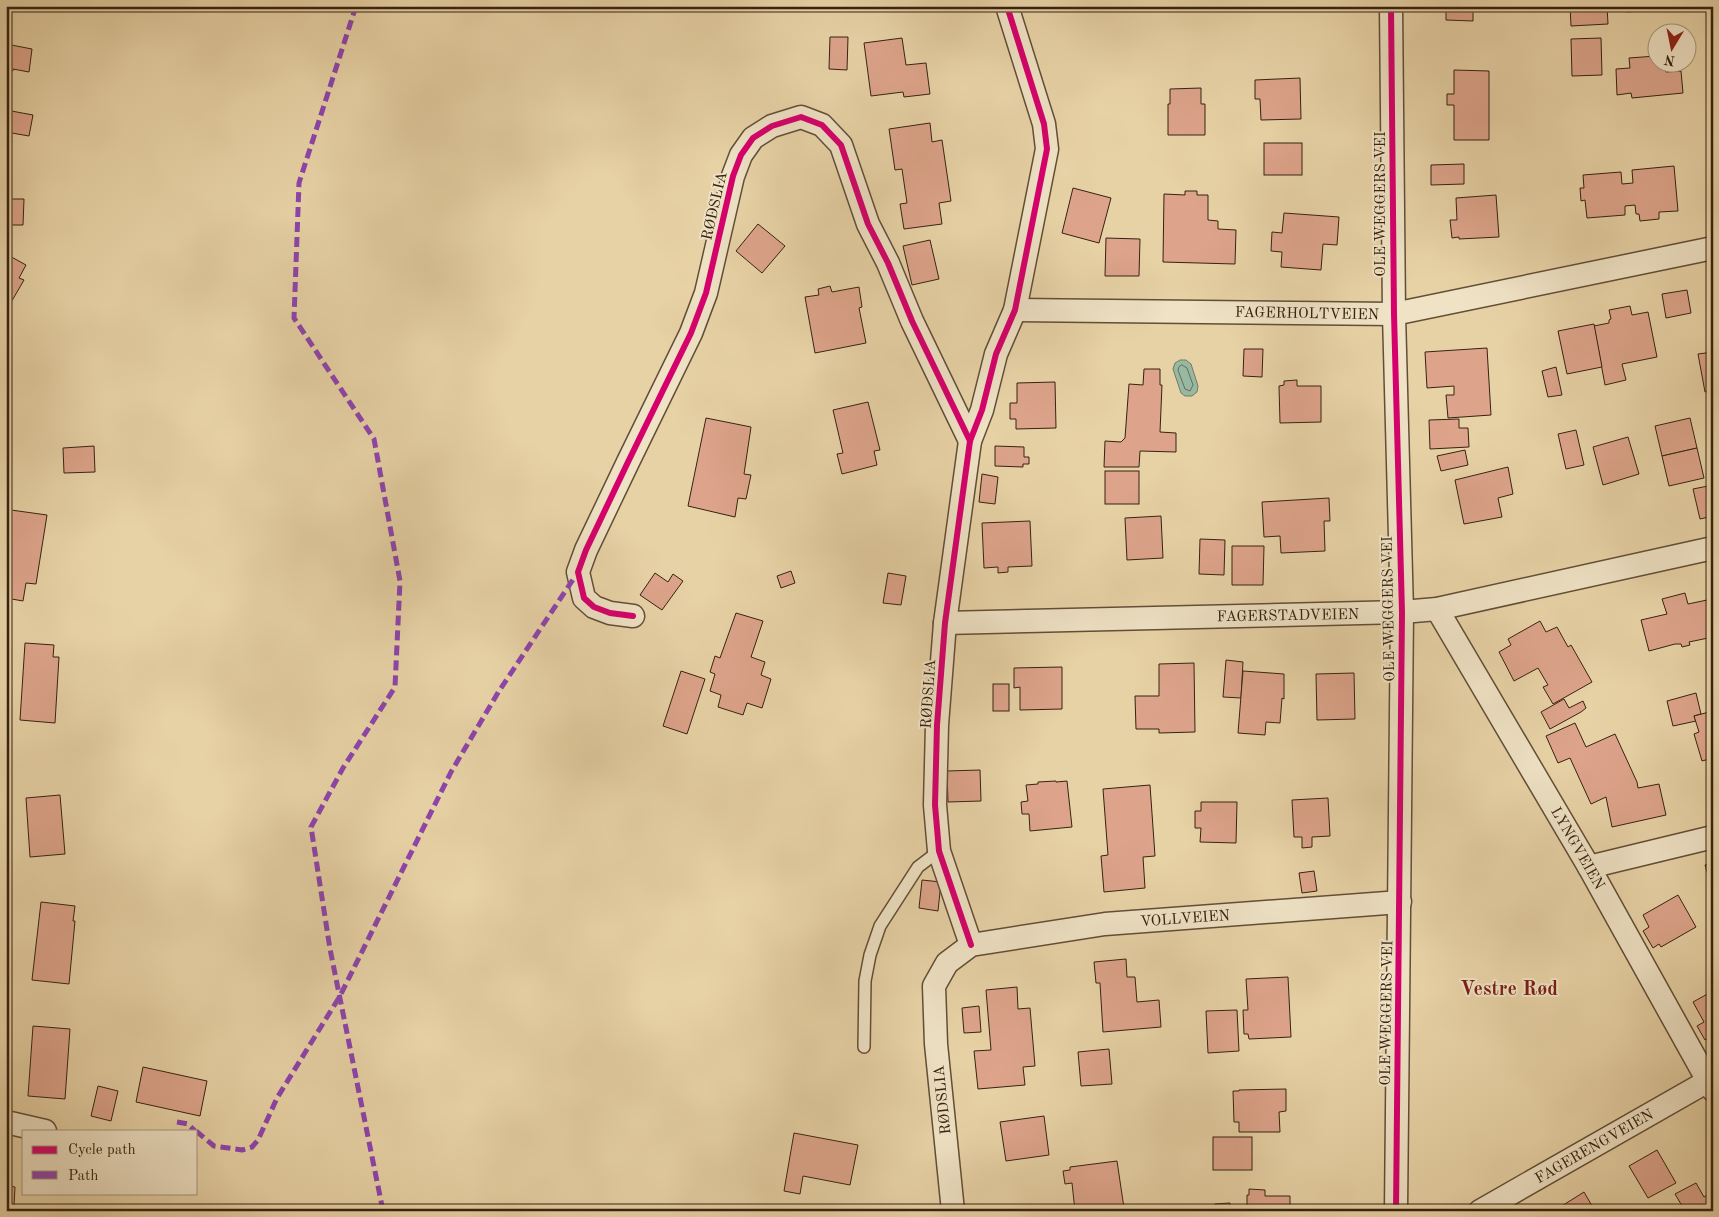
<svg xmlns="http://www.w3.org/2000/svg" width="1719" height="1217" font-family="'Old Standard TT',serif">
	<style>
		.water { fill: #98b8a1; stroke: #717c67 }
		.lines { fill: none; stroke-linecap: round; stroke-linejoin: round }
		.shore { stroke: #676d59; stroke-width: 1 }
		.building { fill: #dda48b; stroke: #362211 }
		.lane-casing { stroke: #624e36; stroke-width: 14 }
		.street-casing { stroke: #624e36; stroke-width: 25 }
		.lane { stroke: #efe2c5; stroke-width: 11 }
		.street { stroke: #efe2c5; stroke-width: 22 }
		.quiet { stroke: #8e44ad; stroke-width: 5; stroke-dasharray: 10 5; stroke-linecap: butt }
		.cycleway-casing { stroke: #efe2c5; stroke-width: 9 }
		.cycleway { stroke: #d6006c; stroke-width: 6 }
		.labels { text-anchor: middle; stroke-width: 4; stroke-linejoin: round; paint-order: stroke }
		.street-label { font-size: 15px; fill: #362211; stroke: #efe2c5 }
		.district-label { font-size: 20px; font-weight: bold; fill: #7a1f14; stroke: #efe2c5 }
	</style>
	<rect width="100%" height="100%" fill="#e7d2a6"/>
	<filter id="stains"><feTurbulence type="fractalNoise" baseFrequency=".004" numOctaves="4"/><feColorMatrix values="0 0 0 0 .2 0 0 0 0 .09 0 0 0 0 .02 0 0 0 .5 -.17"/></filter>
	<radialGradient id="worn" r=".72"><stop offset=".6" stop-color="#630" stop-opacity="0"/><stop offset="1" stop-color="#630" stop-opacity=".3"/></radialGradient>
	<path class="water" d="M1180,360H1186L1191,364L1198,386L1197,392L1192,396H1185L1181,393L1173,369L1175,363Z"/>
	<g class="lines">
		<path class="shore" d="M1182,365L1187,368L1193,385L1190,391L1185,389L1178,370L1179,367Z"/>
	</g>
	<g class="building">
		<path d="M1446,6H1473V21L1446,20Z"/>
		<path d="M1570,6H1607L1608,24L1571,26Z"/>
		<path d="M1626,6H1681V8L1627,12Z"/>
		<path d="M830,37H848L847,70L829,69Z"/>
		<path d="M902,38L906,65L926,63L930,94L904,97L903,92L871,96L864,43Z"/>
		<path d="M1601,38L1602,75L1572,76L1571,39Z"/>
		<path d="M6,44L32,49L29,72L13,69V71L6,70Z"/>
		<path d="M1656,56V62H1665L1666,72L1681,71L1683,93L1632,98L1631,93L1617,95L1616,69L1630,68L1629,58Z"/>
		<path d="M1454,70L1489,71V140H1454V105H1447V94H1454Z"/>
		<path d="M1300,78L1301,119L1261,120L1260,99H1255V80Z"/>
		<path d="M1201,88V104H1205V135H1168V104H1170V89Z"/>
		<path d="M6,110L33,115L29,136L6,132Z"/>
		<path d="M930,123L932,142L942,140L951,201L939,203L942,224L904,229L900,204L907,203L902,169L895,170L889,129Z"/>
		<path d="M6,139L12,141L6,168Z"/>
		<rect x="1264" y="143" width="38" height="32"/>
		<path d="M1464,164V184L1431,185V165Z"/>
		<path d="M1674,166L1678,211L1659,212V219L1640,221L1639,214H1636L1635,205L1625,206V215L1587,218L1585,200L1581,201L1580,188H1584L1583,175L1621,172L1622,184L1633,183L1632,170Z"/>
		<path d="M1073,188L1111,198L1099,243L1062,233Z"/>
		<path d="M1185,191H1197V195H1208V220L1218,221V229L1236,230L1235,264L1163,262L1164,194L1185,195Z"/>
		<path d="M1496,195L1499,237L1459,239V237L1452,238L1450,220H1457L1456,198Z"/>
		<path d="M6,199H24L23,225H6Z"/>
		<path d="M1284,213L1339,217L1337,245L1323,244L1321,270L1281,267L1282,252L1271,251L1272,232L1282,233Z"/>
		<path d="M758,224L785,246L762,273L736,251Z"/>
		<path d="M1106,238L1140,239L1139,276H1105Z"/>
		<path d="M930,240L939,279L912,285L903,246Z"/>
		<path d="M6,254L26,265L19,278L24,280L6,311Z"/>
		<path d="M830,286L832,292L859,287L862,307L859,308L866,343L815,353L805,297L819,295L818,289Z"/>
		<path d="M1687,290L1691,313L1666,318L1662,294Z"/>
		<path d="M1630,306L1632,315L1648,312L1657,357L1622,364L1626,380L1605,385L1594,326L1609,323V320L1611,319L1609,310Z"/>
		<path d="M1594,324L1602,367L1567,374L1558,331Z"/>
		<path d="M1487,348L1491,415L1448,418L1446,395H1454V386L1427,388L1425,352Z"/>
		<path d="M1244,349H1263L1262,377L1243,376Z"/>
		<path d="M1713,352V390L1705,392L1698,354Z"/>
		<path d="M1556,367L1562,395L1548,397L1542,371Z"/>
		<path d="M1144,369H1160V385H1162L1160,432L1176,433V452L1140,451L1139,467H1104L1105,441L1121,442L1125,438L1129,384L1143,385Z"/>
		<path d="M1297,380V386H1321V422L1280,423L1279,386L1284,385V381Z"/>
		<path d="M1055,382L1056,428L1016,429V419H1010V403H1017V383Z"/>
		<path d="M868,402L880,450L874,451L877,465L842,474L837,454L843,453L833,410Z"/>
		<path d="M706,418L751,427L744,474L751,475L746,499L738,498L735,517L688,506Z"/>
		<path d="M1690,418L1697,448L1662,456L1655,426Z"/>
		<path d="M1459,419V428H1468L1469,447L1430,449L1429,420Z"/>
		<path d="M6,420L10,421L8,457L6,456Z"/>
		<path d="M1576,430L1584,465L1566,469L1558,434Z"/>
		<path d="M1628,437L1639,474L1603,485L1593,447Z"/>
		<path d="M94,446L95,472L64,473L63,448Z"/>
		<path d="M995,446L1024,447V457H1029V464H1023V467L995,466Z"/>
		<path d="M1697,448L1704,478L1669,486L1662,456Z"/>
		<path d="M1465,450L1468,465L1441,471L1437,456Z"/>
		<path d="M1508,467L1513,494L1498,498L1502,517L1464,524L1455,480Z"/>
		<rect x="1105" y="471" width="34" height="33"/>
		<path d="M982,474L998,477L995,504L979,502Z"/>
		<path d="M1713,485V516L1700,519L1693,489Z"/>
		<path d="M1329,498L1330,521H1324L1325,551L1281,553L1280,536L1264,537L1262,502Z"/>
		<path d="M11,510L47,515L36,584L26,583L23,601L6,598V541Z"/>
		<path d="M1161,516L1163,558L1127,560L1125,518Z"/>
		<path d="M1030,521L1032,566L1008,567V572L998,573V567L984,568L982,523Z"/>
		<path d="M1200,539L1225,540L1224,575L1199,574Z"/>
		<path d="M1232,546H1264L1263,585H1232Z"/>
		<path d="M791,571L795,583L781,588L777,576Z"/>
		<path d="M655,573L668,582L673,574L683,581L662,610L640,595Z"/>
		<path d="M888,573L906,576L901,605L883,603Z"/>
		<path d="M1685,593L1688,604L1707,600L1713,626V637L1689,642L1690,645L1682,647L1681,644H1675L1649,651L1641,620L1667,614L1662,599Z"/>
		<path d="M736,613L763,621L751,657L765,662L761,675L771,679L762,708L747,703L743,715L718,707L721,695L710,691L715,674L710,672L715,656L720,658Z"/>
		<path d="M1540,621L1546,632L1557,627L1568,647L1571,645L1592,682L1553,704L1543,687L1548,685L1538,668L1514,681L1499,652L1511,645L1508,639Z"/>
		<path d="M25,643L54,645L53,657H59L55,723L20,720Z"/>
		<path d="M1226,660L1243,662L1241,698L1223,697Z"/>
		<path d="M1194,663L1195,732L1159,733V729H1136L1135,696H1159V664Z"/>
		<path d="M1062,667V709L1020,710V687L1014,688V668Z"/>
		<path d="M681,671L705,679L687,734L663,726Z"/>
		<path d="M1243,671L1284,674V699L1282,698L1280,723L1266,722L1265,735L1238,733Z"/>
		<path d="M1354,673L1355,719L1317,720L1316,674Z"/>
		<rect x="993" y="684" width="16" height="27"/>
		<path d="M1696,693L1701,714L1694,716L1696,721L1673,726L1667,701Z"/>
		<path d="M1564,699L1569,708L1583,701L1586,708L1581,712L1550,729L1541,712Z"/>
		<path d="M1713,711V758L1702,761L1694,734L1699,732L1694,716Z"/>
		<path d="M1575,723L1586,747L1615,734L1637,782L1638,788L1659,784L1666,815L1612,827L1606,797L1591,804L1570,758L1558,763L1546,736Z"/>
		<path d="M980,770L981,801L948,802L947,771Z"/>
		<path d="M1056,781V782L1067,781L1072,827L1030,831L1029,814H1022L1021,802L1028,801L1026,785L1038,784V782Z"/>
		<path d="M1150,785L1155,856L1143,857L1145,888L1104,892L1101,856L1108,855L1103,789Z"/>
		<path d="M60,795L65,854L30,857L26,798Z"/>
		<path d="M1328,798L1330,836L1312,837V847L1302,848V837H1294L1292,800Z"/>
		<path d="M1201,802H1237L1236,843L1200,842L1201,828H1195V811H1201Z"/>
		<path d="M1713,862V892L1705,865Z"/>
		<path d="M1314,871L1317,891L1302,893L1299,873Z"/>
		<path d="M922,880L941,882L938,911L919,908Z"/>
		<path d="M1678,895L1696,927L1661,947L1659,944L1653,948L1643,931L1649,927L1643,915Z"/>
		<path d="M41,902L75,906L73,921H75L69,984L32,980Z"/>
		<path d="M1126,959L1127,977H1135L1137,1002L1159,1000L1161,1027L1103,1032L1100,983H1096L1094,962Z"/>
		<path d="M1288,977L1291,1037L1249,1039L1248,1034H1244L1243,1010H1248L1246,979Z"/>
		<path d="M1017,987L1018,1009L1030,1008L1035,1066L1023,1067L1025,1085L978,1089L974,1051L991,1050L986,990Z"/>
		<path d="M1713,991V1037L1712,1036L1705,1040L1697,1026L1704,1022L1693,1002Z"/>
		<path d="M979,1006L981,1032L964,1033L962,1008Z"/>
		<path d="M1237,1010L1239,1051L1208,1053L1206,1011Z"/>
		<path d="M33,1026L70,1029L65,1099L28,1096Z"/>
		<path d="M1109,1049L1112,1084L1081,1086L1078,1052Z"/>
		<path d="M143,1067L207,1081L200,1116L136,1102Z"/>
		<path d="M98,1086L118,1091L111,1121L91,1116Z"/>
		<path d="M1286,1089V1111L1279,1112L1280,1132H1239V1122H1234L1233,1091H1239V1090Z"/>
		<path d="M1044,1116L1049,1155L1006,1161L1000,1122Z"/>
		<path d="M794,1133L858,1145L850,1185L803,1176L800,1194L784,1191Z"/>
		<rect x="1213" y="1137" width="39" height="33"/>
		<path d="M1657,1150L1676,1183L1648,1198L1629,1166Z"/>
		<path d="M1117,1161L1124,1208L1103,1211H1075L1072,1183L1065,1184L1063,1171L1070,1170V1167Z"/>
		<path d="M1696,1183L1704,1197L1713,1192V1211H1685L1675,1194Z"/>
		<path d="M6,1185L15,1187L14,1206H10V1211H6Z"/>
		<path d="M1249,1189L1265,1190V1196H1290V1211H1247V1195H1249Z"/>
		<path d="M1584,1192L1595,1211H1558L1557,1209Z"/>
		<path d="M1230,1203V1211H1215V1204Z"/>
	</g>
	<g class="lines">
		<defs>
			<path id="lane" d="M864,1047L865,981L870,955L880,926L918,867L939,851"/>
			<g id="street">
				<path d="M1391,6L1394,314L1402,612L1396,1211"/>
				<path d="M1015,310L1394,314L1713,248"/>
				<path d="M1437,609L1589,867L1713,1090"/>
				<path d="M633,616L610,613L594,607L584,598L578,572L586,550L628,462L691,333L706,293L733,176L741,155L753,138L772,126L801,117L822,125L841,145L868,224L888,263L912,321L970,441"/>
				<path d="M945,623L1402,612L1437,609L1713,548"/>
				<path d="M1589,867L1713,837"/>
				<path d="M971,945L939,851L935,805L937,725L945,623L970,441L982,410L996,354L1015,310L1047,149L1044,124L1007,6"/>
				<path d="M6,1122L45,1131"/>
				<path d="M953,1211L936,1044L934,986L947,963L971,945L1105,924L1400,902"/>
				<path d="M1480,1211L1708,1081"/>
			</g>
		</defs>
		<use href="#lane" class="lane-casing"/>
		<use href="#street" class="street-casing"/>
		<use href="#lane" class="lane"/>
		<use href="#street" class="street"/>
		<g class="quiet">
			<path d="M356,6L299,183L294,318L374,439L400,581L395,687L343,768L311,827L330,949L383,1211"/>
			<path d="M177,1122L188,1124L195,1131"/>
			<path d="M196,1131L214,1146L242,1150L252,1147L258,1140L277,1098L340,996L451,772L499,691L578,572"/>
		</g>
		<defs>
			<g id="cycleway">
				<path d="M1391,6L1394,314L1402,612L1396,1211"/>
				<path d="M633,616L610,613L594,607L584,598L578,572L586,550L628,462L691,333L706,293L733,176L741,155L753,138L772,126L801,117L822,125L841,145L868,224L888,263L912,321L970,441"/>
				<path d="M971,945L939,851L935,805L937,725L945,623L970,441L982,410L996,354L1015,310L1047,149L1044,124L1007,6"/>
			</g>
		</defs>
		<use href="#cycleway" class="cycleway-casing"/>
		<use href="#cycleway" class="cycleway"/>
	</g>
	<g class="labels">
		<g class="street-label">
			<text transform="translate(1380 204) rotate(-90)" y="5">OLE WEGGERS VEI</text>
			<text transform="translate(714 206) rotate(-77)" y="5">RØDSLIA</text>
			<text transform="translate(1307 313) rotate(1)" y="5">FAGERHOLTVEIEN</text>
			<text transform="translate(1388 609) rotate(-91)" y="5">OLE WEGGERS VEI</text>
			<text transform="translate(1288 615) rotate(-1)" y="5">FAGERSTADVEIEN</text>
			<text transform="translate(928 694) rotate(-86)" y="5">RØDSLIA</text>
			<text transform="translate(1578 848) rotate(60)" y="5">LYNGVEIEN</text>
			<text transform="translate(1185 918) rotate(-4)" y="5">VOLLVEIEN</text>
			<text transform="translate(1386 1013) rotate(-89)" y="5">OLE WEGGERS VEI</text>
			<text transform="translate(942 1100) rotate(-96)" y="5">RØDSLIA</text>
			<text transform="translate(1594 1146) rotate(-30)" y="5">FAGERENGVEIEN</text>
		</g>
		<g class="district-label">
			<text x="1509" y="995">Vestre Rød</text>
		</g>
	</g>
	<rect width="1719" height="1217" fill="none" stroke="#e7d2a6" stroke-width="25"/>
	<rect x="8" y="8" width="1704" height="1202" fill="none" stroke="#362211" stroke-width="2.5"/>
	<rect x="12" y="12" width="1694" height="1192" fill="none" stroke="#362211"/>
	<rect x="22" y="1130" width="175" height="65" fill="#efe2c5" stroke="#a5957d"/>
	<rect x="32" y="1146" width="25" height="8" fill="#d6006c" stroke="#a5957d"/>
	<text x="68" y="1154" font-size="15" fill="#362211">Cycle path</text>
	<rect x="32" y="1171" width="25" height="8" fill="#8e44ad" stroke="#a5957d"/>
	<text x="68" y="1180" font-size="15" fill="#362211">Path</text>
	<g transform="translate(1672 48) rotate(190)"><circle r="24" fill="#efe2c5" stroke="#a5957d"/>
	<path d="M0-4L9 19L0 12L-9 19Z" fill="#8f2418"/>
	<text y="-8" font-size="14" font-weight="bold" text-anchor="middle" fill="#362211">N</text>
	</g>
	<rect width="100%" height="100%" filter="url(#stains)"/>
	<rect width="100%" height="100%" fill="url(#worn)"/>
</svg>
